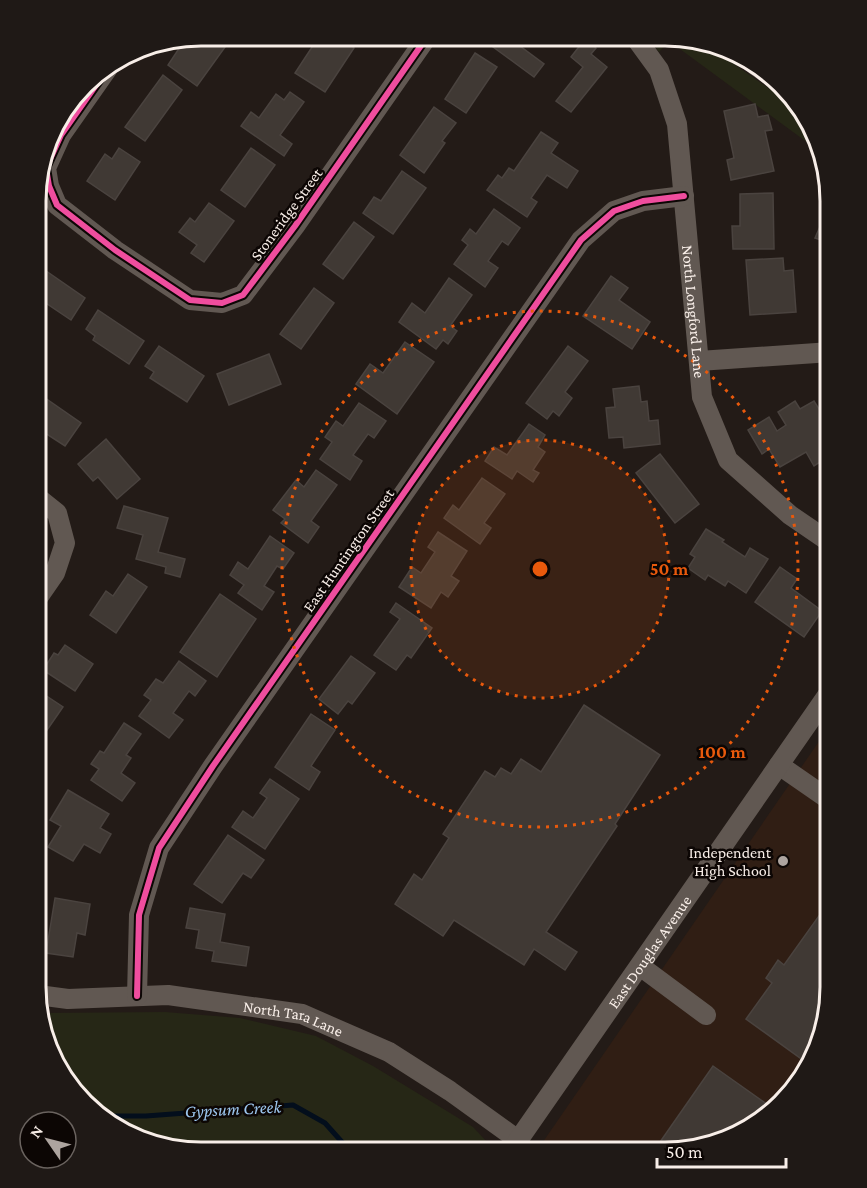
<svg xmlns="http://www.w3.org/2000/svg" width="867" height="1188" font-family="'Crimson Pro',serif">
	<style>
		.built { fill: #301e14 }
		.green { fill: #262716 }
		.lines { fill: none; stroke-linecap: round; stroke-linejoin: round }
		.stream { stroke: #030e1c; stroke-width: 5 }
		.building { fill: #403934; stroke: #4a433f; stroke-width: 1.5 }
		.minor { stroke: #615852; stroke-width: 20 }
		.cycleway-casing { stroke: #0c0604; stroke-width: 10 }
		.cycleway { stroke: #ef4d9e; stroke-width: 6 }
		.ring { fill: none; stroke: #e8590c; stroke-width: 3; stroke-dasharray: 3 6 }
		.poi-dot { fill: #ada49f; stroke: #0c0604; stroke-width: 2 }
		.labels { text-anchor: middle; stroke-width: 5; stroke-linejoin: round; paint-order: stroke }
		.street-label { font-size: 16px; fill: #f8eee8; stroke: #0c0604 }
		.poi-label { font-size: 16px; fill: #f8eee8; stroke: #0c0604; text-anchor: end }
		.water-label { font-size: 18px; font-style: italic; fill: #9cc6ee; stroke: #0c0604 }
		.rim { fill: none; stroke: #f8eee8; stroke-width: 3 }
		.centre { fill: #e8590c; stroke: #0c0604; stroke-width: 3 }
		.ring-label { font-size: 18px; text-anchor: middle; font-weight: bold; fill: #e8590c; stroke: #0c0604; stroke-width: 5; stroke-linejoin: round; paint-order: stroke }
	</style>
	<rect width="100%" height="100%" fill="#231b17"/>
	<path class="built" d="M831,724V998L803,1079L738,1135L666,1152H536Z"/>
	<g class="green">
		<path d="M648,37H688L708,46L797,108L814,129L819,151L669,41L659,52Z"/>
		<path d="M165,1012L240,1018L316,1036L373,1066L473,1127L487,1142L484,1151H180L101,1118L53,1059L42,1013Z"/>
	</g>
	<g class="lines">
		<path class="stream" d="M99,1116H146L293,1105L325,1123L350,1151"/>
	</g>
	<g class="building">
		<path d="M201,36H219L228,43L197,86L168,65L186,38Z"/>
		<path d="M330,36H336L354,48L325,92L295,73L316,41L324,46Z"/>
		<path d="M488,37H521L516,43L544,64L534,77L485,41Z"/>
		<path d="M585,39L596,48L591,54L607,67L571,112L556,101L583,67L571,57Z"/>
		<path d="M475,53L497,67L466,113L445,99Z"/>
		<path d="M163,75L182,90L145,141L125,127Z"/>
		<path d="M290,92L304,102L280,135L292,144L284,156L241,126L251,112L259,118L276,94L284,100Z"/>
		<path d="M755,104L758,117L768,115L772,130L765,131L774,171L731,180L727,160L734,158L724,111Z"/>
		<path d="M434,107L456,123L442,141L445,143L424,173L400,155Z"/>
		<path d="M541,132L558,143L551,153L578,171L567,188L547,175L531,198L537,202L527,217L487,190L498,175L502,178L509,168L514,171Z"/>
		<path d="M119,148L140,162L115,200L87,181L105,154L112,159Z"/>
		<path d="M251,148L275,165L245,207L221,190Z"/>
		<path d="M402,171L426,188L393,234L363,213L374,197L381,201Z"/>
		<path d="M773,193L774,249H733L732,226H740V194Z"/>
		<path d="M209,203L234,221L204,262L191,253L197,245L179,232L190,218L195,222Z"/>
		<path d="M494,209L520,228L508,245L502,241L488,261L498,268L485,287L454,264L468,245L462,240L470,229L476,234Z"/>
		<path d="M354,222L374,237L343,279L323,264Z"/>
		<path d="M822,222L831,226V256L820,251L824,241L815,238Z"/>
		<path d="M783,258L784,271L793,270L796,312L750,315L746,260Z"/>
		<path d="M39,266L85,298L71,320L37,297V268Z"/>
		<path d="M611,276L628,288L619,300L650,322L632,349L583,316Z"/>
		<path d="M449,278L472,295L450,326L457,331L448,344L443,340L436,349L399,322L412,303L425,313Z"/>
		<path d="M314,288L334,303L301,349L280,334Z"/>
		<path d="M98,310L144,341L129,364L93,340L95,336L86,329Z"/>
		<path d="M405,342L434,362L397,414L356,384L370,364L383,373Z"/>
		<path d="M159,346L204,376L187,402L150,378L154,372L145,366Z"/>
		<path d="M568,346L588,361L565,392L572,398L559,416L553,411L547,419L526,403Z"/>
		<path d="M269,354L281,384L229,405L217,374Z"/>
		<path d="M639,386L641,402L647,401L649,421L658,420L660,444L624,448L623,437L609,438L606,408L615,407L613,389Z"/>
		<path d="M38,393L81,423L65,446L39,429L37,432Z"/>
		<path d="M795,401L800,409L814,401L831,428L821,435L831,451V455L814,466L806,452L780,467L769,449L762,454L748,430L769,417L777,431L786,425L778,412Z"/>
		<path d="M359,403L386,421L374,438L368,434L353,455L362,461L350,480L320,459L332,442L325,437L336,421L343,426Z"/>
		<path d="M529,424L545,435L538,447L545,452L533,470L539,473L533,482L517,471L512,479L485,461L494,447L507,455Z"/>
		<path d="M106,439L140,479L117,499L98,477L93,481L78,464Z"/>
		<path d="M660,454L699,504L675,523L636,473Z"/>
		<path d="M316,470L337,485L311,521L319,527L308,543L281,523L285,519L273,510L296,480L304,487Z"/>
		<path d="M482,478L505,494L484,523L491,528L480,544L444,518L453,505L459,510Z"/>
		<path d="M124,506L168,518L158,552L185,559L180,577L165,573L166,567L136,559L143,535L117,528Z"/>
		<path d="M706,529L724,540L722,542L745,557L750,548L768,559L746,593L728,581L725,586L708,575L705,580L688,568L695,557L690,554Z"/>
		<path d="M438,532L467,551L451,576L459,581L448,597L441,592L431,608L399,587L412,567L421,573L435,552L428,547Z"/>
		<path d="M270,536L294,553L283,569L277,566L264,586L274,592L262,610L238,593L244,585L230,575L238,562L248,569Z"/>
		<path d="M780,567L797,579L791,588L822,611L804,637L755,602Z"/>
		<path d="M128,574L147,587L116,633L90,615L106,591L113,596Z"/>
		<path d="M220,594L256,619L217,677L180,652Z"/>
		<path d="M396,603L432,628L411,658L407,655L396,670L374,655L400,619L390,612Z"/>
		<path d="M65,645L93,664L75,691L43,670L54,653L58,655Z"/>
		<path d="M351,656L375,673L352,704L348,701L338,714L319,699Z"/>
		<path d="M179,661L206,681L195,696L189,691L173,713L183,720L169,738L139,716L151,700L144,695L156,679L163,683Z"/>
		<path d="M39,691L63,707L36,746L37,694Z"/>
		<path d="M584,705L660,755L615,824L617,826L546,932L577,952L565,970L534,949L524,965L454,920L443,936L395,904L414,874L422,880L449,838L443,834L485,771L495,777L501,768L511,774L521,759L541,772Z"/>
		<path d="M311,714L335,730L311,766L320,772L309,790L275,767Z"/>
		<path d="M124,723L141,734L126,755L131,758L121,773L135,783L122,801L91,780L99,769L91,764L100,751L104,753Z"/>
		<path d="M270,779L299,799L265,849L232,827L243,811L253,818L267,798L260,793Z"/>
		<path d="M68,790L109,814L100,828L111,834L100,853L84,844L73,861L48,847L61,826L50,820Z"/>
		<path d="M228,835L264,860L251,878L243,873L222,903L194,884Z"/>
		<path d="M55,898L90,904L85,935L77,933L73,957L46,953Z"/>
		<path d="M831,899V998L807,1063L746,1019L772,983L766,978L778,960L784,965Z"/>
		<path d="M190,908L225,914L220,942L249,947L246,966L212,961L214,951L196,948L199,930L186,928Z"/>
		<path d="M713,1066L771,1107L738,1135L666,1152H653Z"/>
	</g>
	<g class="lines">
		<g class="minor">
			<path id="s1" d="M635,37L659,70L677,124L702,397L728,460L790,515L831,543"/>
			<path d="M755,65L772,77"/>
			<path d="M108,68L61,135L46,168L49,186L57,205L115,250L190,300L222,303L243,295L295,226L427,37"/>
			<path d="M699,361L831,352"/>
			<path d="M37,599L55,573L65,543L57,513L37,497"/>
			<path d="M779,765L831,801"/>
			<path d="M640,966L706,1015"/>
			<path id="s2" d="M38,995L68,999L168,995L302,1014L389,1052L450,1091L518,1140"/>
			<path d="M137,996L139,915L159,848L213,766L581,240L614,211L643,201L684,196"/>
			<path id="s3" d="M510,1152L831,690"/>
		</g>
		<defs>
			<g id="cycleway">
				<path d="M108,68L61,135L46,168L49,186L57,205L115,250L190,300L222,303L243,295L295,226L427,37"/>
				<path d="M137,996L139,915L159,848L213,766L581,240L614,211L643,201L684,196"/>
			</g>
		</defs>
		<use href="#cycleway" class="cycleway-casing"/>
		<use href="#cycleway" class="cycleway"/>
	</g>
	<circle cx="540" cy="569" r="129" fill="#e8590c" fill-opacity=".12"/>
	<g class="ring">
		<circle cx="540" cy="569" r="129"/>
		<circle cx="540" cy="569" r="258"/>
	</g>
	<circle class="poi-dot" cx="783" cy="861" r="6"/>
	<g class="labels">
		<g class="street-label">
			<text transform="translate(286 214) rotate(-54)" y="6">Stoneridge Street</text>
			<text dy="6" stroke="none"><textPath href="#s1" startOffset="286">North Longford Lane</textPath></text>
			<text transform="translate(348 550) rotate(-55)" y="6">East Huntington Street</text>
			<text dy="6" stroke="none"><textPath href="#s3" startOffset="244">East Douglas Avenue</textPath></text>
			<text dy="6" stroke="none"><textPath href="#s2" startOffset="258">North Tara Lane</textPath></text>
		</g>
		<g class="poi-label">
			<text x="771" y="858">Independent<tspan x="771" dy="18">High School</tspan></text>
		</g>
		<g class="water-label">
			<text transform="translate(233 1109) rotate(-3)" y="6">Gypsum Creek</text>
		</g>
	</g>
	<path d="M0 0H867V1188H0ZM201 46H665A155 155 0 0 1 820 201V987A155 155 0 0 1 665 1142H201A155 155 0 0 1 46 987V201A155 155 0 0 1 201 46Z" fill="#1f1916" fill-rule="evenodd"/>
	<path class="rim" d="M201 46H665A155 155 0 0 1 820 201V987A155 155 0 0 1 665 1142H201A155 155 0 0 1 46 987V201A155 155 0 0 1 201 46Z"/>
	<circle cx="540" cy="569" r="9" class="centre"/>
	<g class="ring-label">
		<text x="669" y="575">50 m</text>
		<text x="722" y="758">100 m</text>
	</g>
	<g transform="translate(48 1140) rotate(305)"><circle r="28" fill="#0c0604" stroke="#6a635f" stroke-width="1.5"/>
	<path d="M0-4.5L10 22L0 15L-10 22Z" fill="#ada49f"/>
	<text y="-9" font-size="16" font-weight="bold" text-anchor="middle" fill="#f8eee8">N</text>
	</g>
	<path d="M657 1158v9h129v-9" fill="none" stroke="#f8eee8" stroke-width="3"/>
	<text x="666" y="1158" font-size="18" fill="#f8eee8" stroke="#0c0604" stroke-width="4.5" paint-order="stroke">50 m</text>
</svg>
